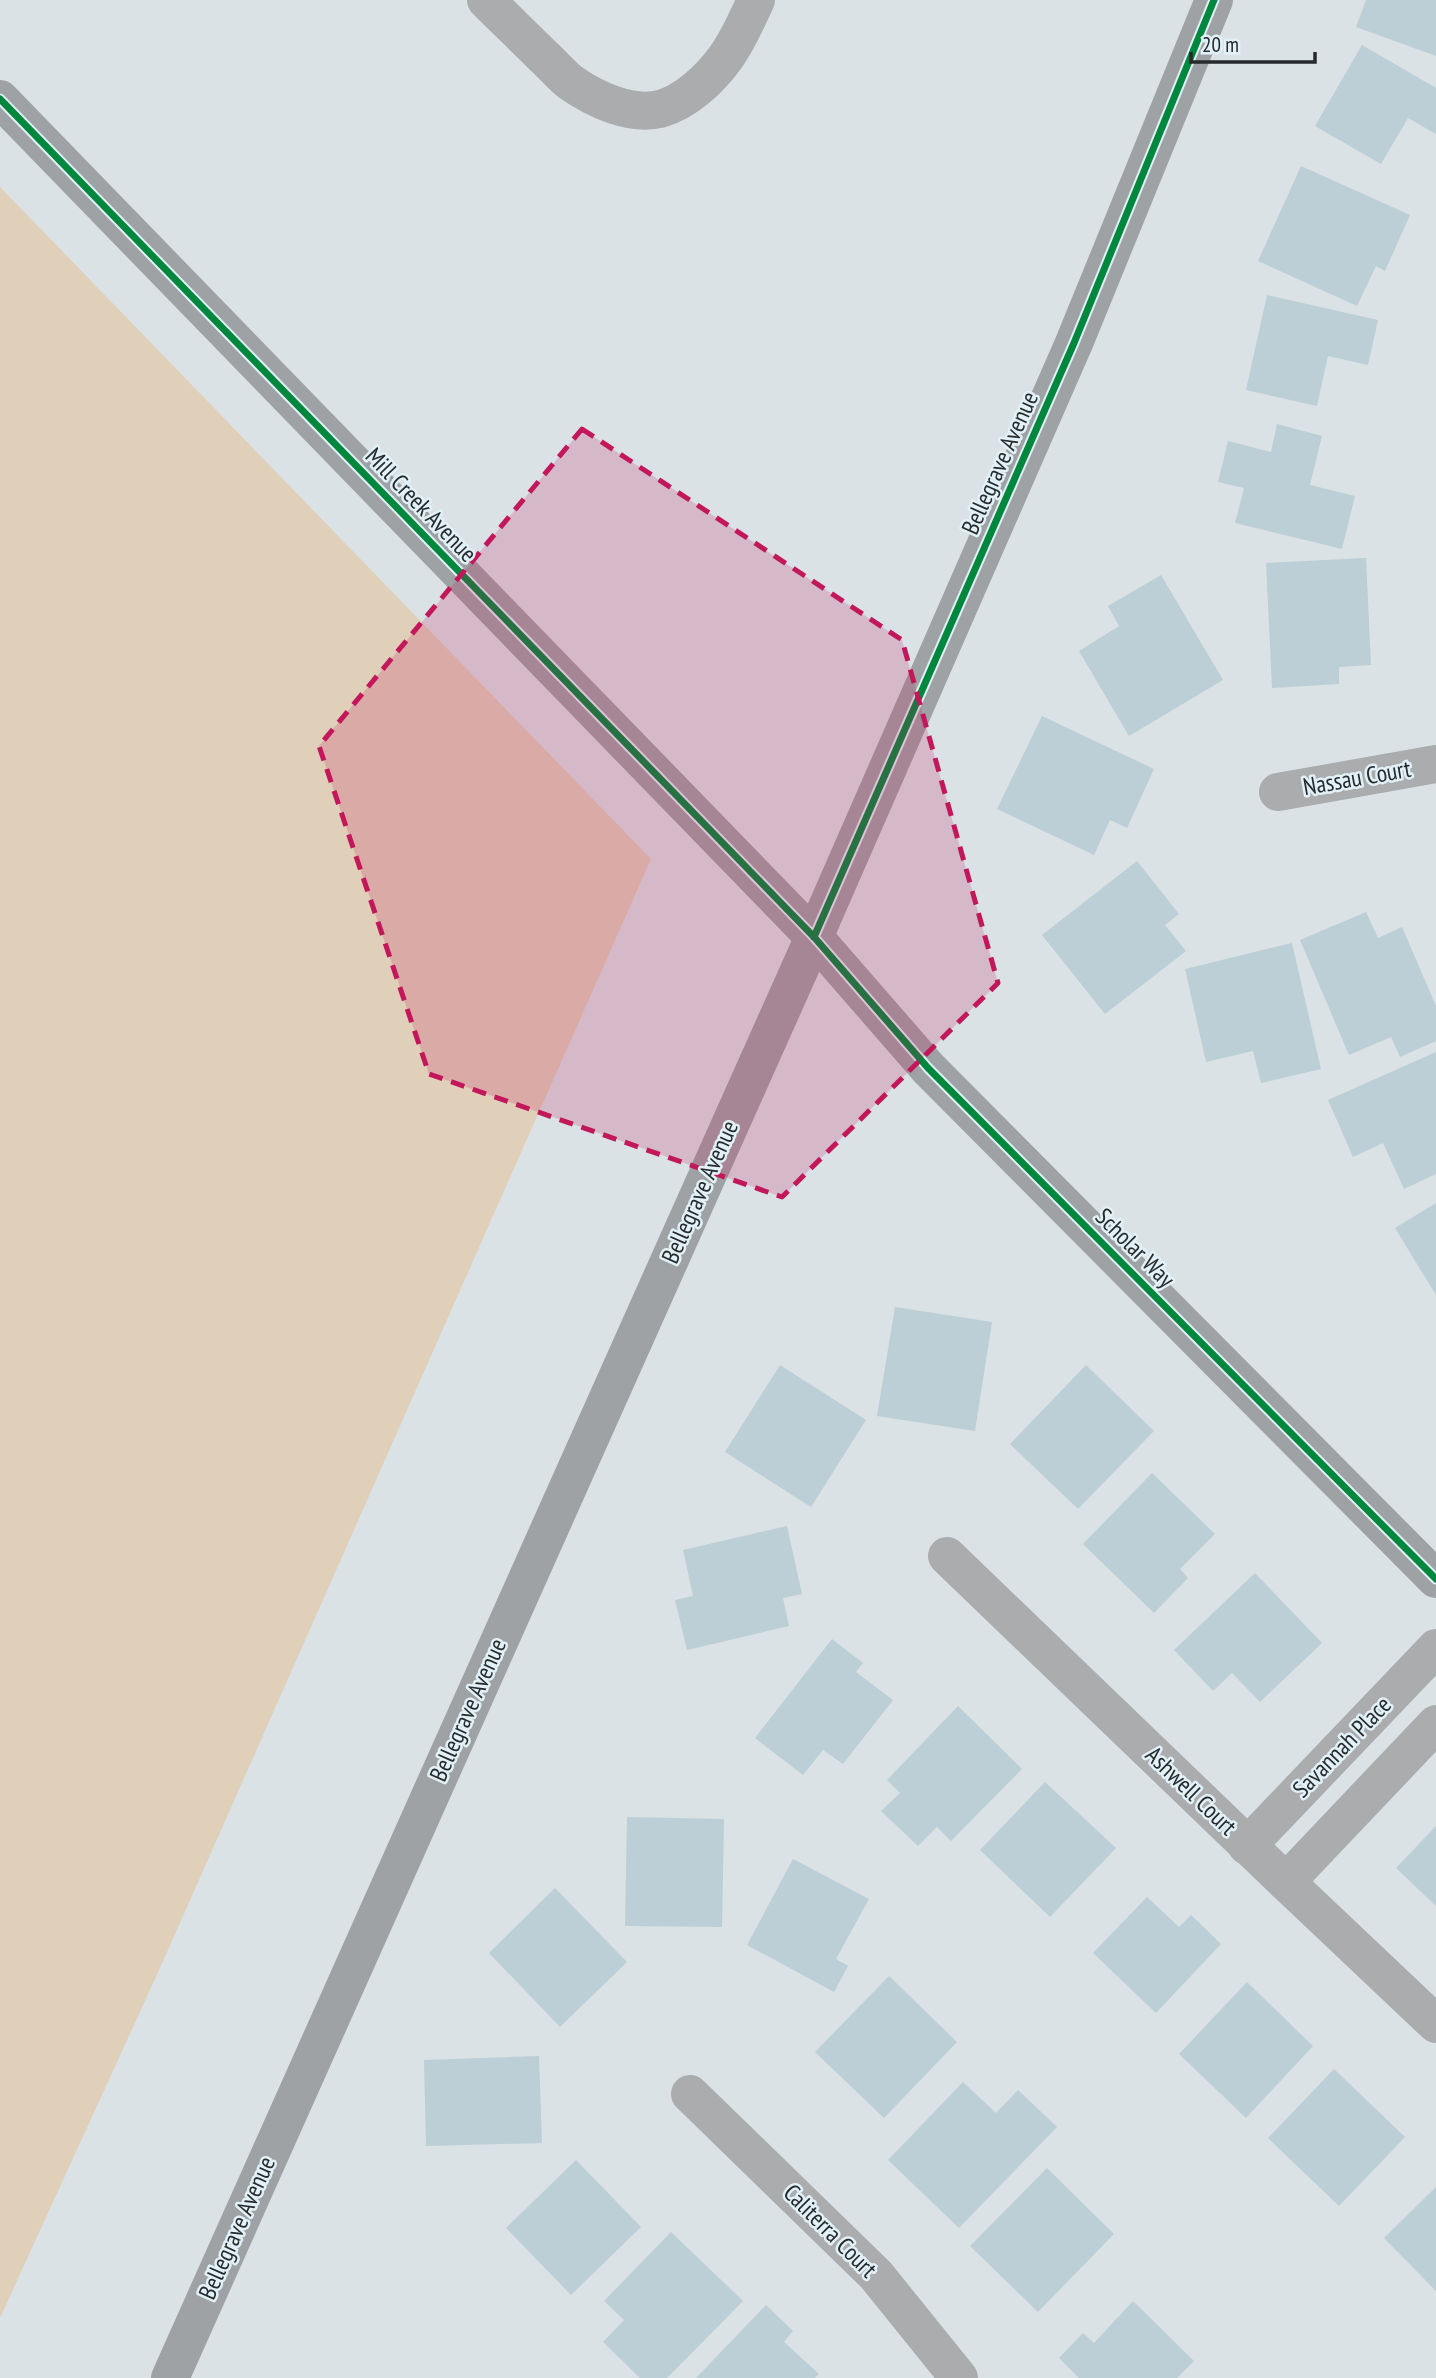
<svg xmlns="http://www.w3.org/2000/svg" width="1436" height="2378" font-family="'PT Sans Narrow',sans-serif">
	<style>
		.green { fill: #e0cfb9 }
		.building { fill: #bcced6 }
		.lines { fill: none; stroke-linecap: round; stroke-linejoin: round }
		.street { stroke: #aaacae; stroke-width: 38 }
		.secondary { stroke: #9fa2a4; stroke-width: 38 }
		.cycleway-casing { stroke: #e2f0f7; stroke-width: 11 }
		.cycleway { stroke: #00873e; stroke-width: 7 }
		.marked { fill: #c2185b; fill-opacity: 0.2; stroke: #c2185b; stroke-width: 5; stroke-dasharray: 14 9; stroke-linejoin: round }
		.labels { text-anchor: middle; stroke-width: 5; stroke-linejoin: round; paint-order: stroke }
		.street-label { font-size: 24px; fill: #252a2c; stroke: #e2f0f7 }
	</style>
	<rect width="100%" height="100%" fill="#dae2e5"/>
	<path class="green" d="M0,187L651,859L160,1968L0,2318Z"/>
	<g class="building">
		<path d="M1366,0H1436V56L1356,27Z"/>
		<path d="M1362,45L1436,88V134L1408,118L1381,164L1315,126Z"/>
		<path d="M1301,166L1410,215L1385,271L1376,266L1357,306L1258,261Z"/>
		<path d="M1267,295L1378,320L1368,365L1328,356L1317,406L1246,390Z"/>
		<path d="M1277,424L1322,436L1310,485L1355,496L1342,549L1235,523L1244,488L1218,482L1228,441L1271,452Z"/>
		<path d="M1366,558L1371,665L1339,667V684L1272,688L1266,563Z"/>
		<path d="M1161,575L1223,680L1129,736L1079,651L1119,626L1108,606Z"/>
		<path d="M1042,716L1154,769L1127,828L1110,820L1094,855L997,809Z"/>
		<path d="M1137,861L1179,914L1165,925L1186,951L1105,1014L1042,935Z"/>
		<path d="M1366,912L1378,938L1402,927L1436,1006V1041L1400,1057L1391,1037L1349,1055L1300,940Z"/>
		<path d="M1292,943L1321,1069L1261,1083L1253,1051L1206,1062L1185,969Z"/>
		<path d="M1436,1052V1174L1404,1189L1383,1143L1353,1157L1328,1100Z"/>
		<path d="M1436,1203V1295L1395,1228Z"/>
		<path d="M895,1307L992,1322L975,1431L877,1416Z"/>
		<path d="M780,1365L866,1420L811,1507L725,1452Z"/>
		<path d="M1086,1365L1154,1431L1078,1509L1010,1444Z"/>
		<path d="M1152,1473L1215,1534L1180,1569L1188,1578L1154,1613L1083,1544Z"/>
		<path d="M787,1526L802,1594L783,1598L789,1626L687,1650L675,1600L693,1596L683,1550Z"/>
		<path d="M1255,1573L1322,1643L1260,1702L1232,1673L1213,1691L1174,1650Z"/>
		<path d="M832,1639L863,1663L856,1672L893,1700L843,1764L823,1750L803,1775L755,1738Z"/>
		<path d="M958,1706L1022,1769L951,1841L937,1827L918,1846L881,1811L900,1793L887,1780Z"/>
		<path d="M1045,1782L1116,1848L1050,1917L980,1850Z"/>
		<path d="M627,1817L724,1819L722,1927L625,1926Z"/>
		<path d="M1436,1826V1906L1396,1868Z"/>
		<path d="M793,1859L869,1899L836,1959L848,1966L834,1992L747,1945Z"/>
		<path d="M555,1888L627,1962L560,2027L489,1953Z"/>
		<path d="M1147,1897L1179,1927L1191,1915L1221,1944L1156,2013L1093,1953Z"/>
		<path d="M889,1976L957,2042L884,2118L815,2052Z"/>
		<path d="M1247,1982L1313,2046L1246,2118L1179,2054Z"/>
		<path d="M539,2056L542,2143L426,2146L424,2060Z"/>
		<path d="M1334,2069L1405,2137L1339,2206L1268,2138Z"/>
		<path d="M963,2082L996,2113L1018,2090L1057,2127L959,2228L888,2160Z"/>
		<path d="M576,2160L641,2227L571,2295L506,2228Z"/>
		<path d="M1047,2168L1114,2234L1038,2312L970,2246Z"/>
		<path d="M1436,2187V2291L1384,2238Z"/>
		<path d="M671,2232L743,2301L667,2378H640L603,2342L624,2320L604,2301Z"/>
		<path d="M1133,2301L1194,2361L1177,2378H1079L1059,2358L1083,2333L1094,2343Z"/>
		<path d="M766,2305L793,2331L784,2342L819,2374L815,2378H696Z"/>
	</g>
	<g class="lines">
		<g class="street">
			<path d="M486,0C505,19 524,37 543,56C552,64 560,74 570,82C594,99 630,116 660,109C686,102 711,78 726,57C739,39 747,19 756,0"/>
			<path d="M1278,792L1436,764"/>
			<path d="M947,1556L1286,1882L1436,2024"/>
			<path d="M1247,1846L1436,1648"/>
			<path d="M1286,1882L1436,1724"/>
			<path d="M690,2094L876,2275L959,2378"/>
		</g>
		<g class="secondary">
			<path d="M0,99L814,937L928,1068L1436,1579"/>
			<path d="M170,2378L814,937L1074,343L1214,0"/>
		</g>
		<defs>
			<g id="cycleway">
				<path d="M0,99L814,937L928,1068L1436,1579"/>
				<path d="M814,937L1074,343L1214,0"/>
			</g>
		</defs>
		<use href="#cycleway" class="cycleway-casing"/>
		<use href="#cycleway" class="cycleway"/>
	</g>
	<path class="marked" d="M582,429L902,640L998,983L782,1197L429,1074L319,746Z"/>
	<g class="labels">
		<g class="street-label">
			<text transform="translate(1000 463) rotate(-66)" y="8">Bellegrave Avenue</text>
			<text transform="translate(421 505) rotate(46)" y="8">Mill Creek Avenue</text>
			<text transform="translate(1357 778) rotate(-10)" y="8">Nassau Court</text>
			<text transform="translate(700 1192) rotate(-66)" y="8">Bellegrave Avenue</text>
			<text transform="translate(1135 1248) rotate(45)" y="8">Scholar Way</text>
			<text transform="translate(468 1710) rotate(-66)" y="8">Bellegrave Avenue</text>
			<text transform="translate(1342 1747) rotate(-46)" y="8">Savannah Place</text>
			<text transform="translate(1191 1791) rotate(44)" y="8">Ashwell Court</text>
			<text transform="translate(237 2228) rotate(-66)" y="8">Bellegrave Avenue</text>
			<text transform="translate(830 2231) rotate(45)" y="8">Caliterra Court</text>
		</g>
	</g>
	<path d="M1191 52v10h124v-10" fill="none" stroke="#252a2c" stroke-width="3.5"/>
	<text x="1202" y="52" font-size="21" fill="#252a2c" stroke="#e2f0f7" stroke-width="5" paint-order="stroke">20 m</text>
</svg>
